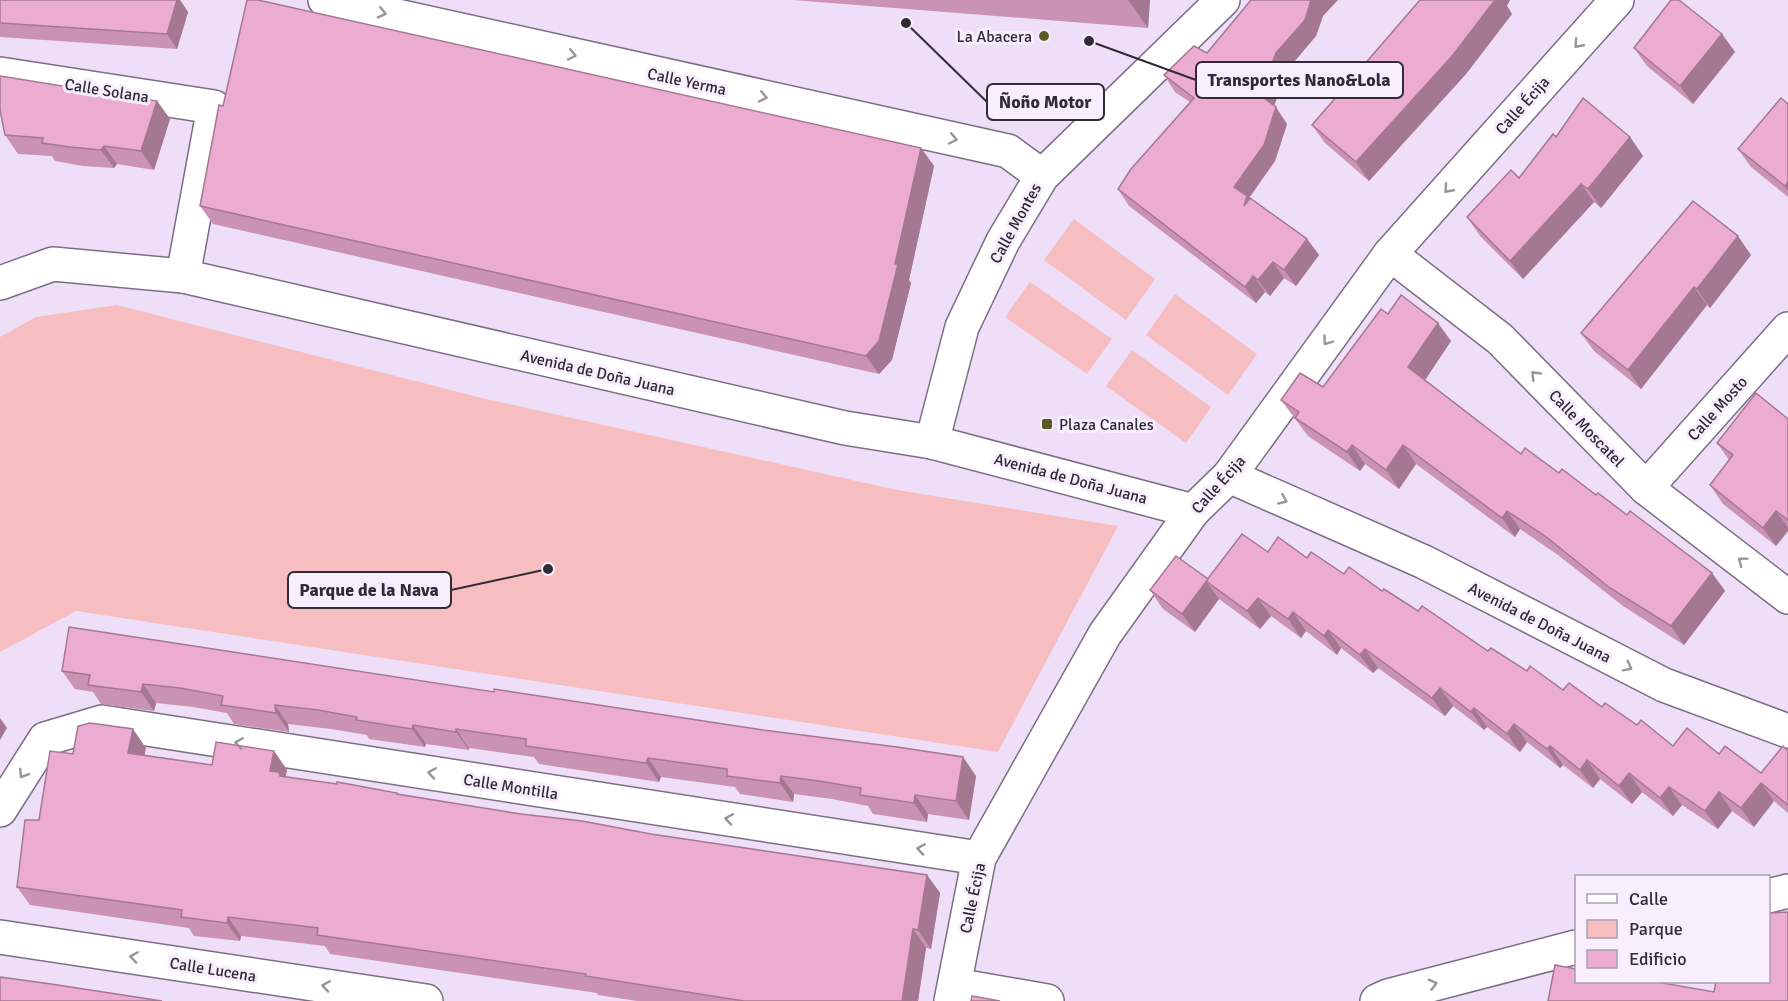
<svg xmlns="http://www.w3.org/2000/svg" width="1788" height="1001" font-family="Signika,sans-serif">
	<style>
		.green { fill: #f6bec0 }
		.lines { fill: none; stroke-linecap: round; stroke-linejoin: round }
		.minor-casing { stroke: #7c6e85; stroke-width: 36 }
		.minor { stroke: #fff; stroke-width: 33 }
		.wall { fill: #cb93b3 }
		.shaded-wall { fill: #a57892 }
		.building { fill: #ecabd0; stroke: #a57892; stroke-width: 1.5 }
		.oneway { stroke: #98959a }
		.poi-dot { fill: #585a28; stroke: #f8eefe; stroke-width: 2 }
		.labels { text-anchor: middle; stroke-width: 6; stroke-linejoin: round; paint-order: stroke }
		.poi-label { font-size: 16px; fill: #312b35; stroke: #f8eefe; text-anchor: end }
		.street-label { font-size: 16px; fill: #312b35; stroke: #f8eefe }
		.leader { fill: none; stroke: #312b35; stroke-width: 2 }
		.callout-dot { fill: #312b35; stroke: #f8eefe; stroke-width: 2 }
		.callout { fill: #f8eefe; stroke: #312b35; stroke-width: 2 }
		.callout-label { font-size: 18px; text-anchor: middle; font-weight: bold; fill: #312b35 }
	</style>
	<rect width="100%" height="100%" fill="#eedef8"/>
	<g class="green">
		<path d="M1074,219L1155,279L1126,320L1044,260Z"/>
		<path d="M1030,282L1112,339L1087,374L1005,317Z"/>
		<path d="M1175,294L1257,354L1228,395L1146,335Z"/>
		<path d="M117,305L486,399L897,490L1118,526L998,752L76,611L0,652V337L36,317Z"/>
		<path d="M1132,350L1211,407L1186,443L1106,386Z"/>
	</g>
	<g class="lines">
		<defs>
			<g id="minor">
				<path d="M325,0L1008,151L1042,176"/>
				<path d="M0,74L214,107L183,276"/>
				<path d="M1390,254L1500,339L1646,488L1788,597"/>
				<path d="M0,283L53,264L183,276L845,428L932,442L1193,511"/>
				<path d="M932,442L962,327L1003,241L1042,176L1223,0"/>
				<path d="M1229,476L1424,562L1664,685L1788,731"/>
				<path d="M1646,488L1788,329"/>
				<path d="M0,810L45,739L102,722L979,858"/>
				<path d="M1768,896L1788,891"/>
				<path d="M0,937L426,1001"/>
				<path d="M955,985L1047,1001"/>
				<path d="M951,1001L979,858L1105,634L1193,511L1229,476L1390,254L1617,0"/>
				<path d="M1377,1001L1388,996L1576,947"/>
			</g>
		</defs>
		<use href="#minor" class="minor-casing"/>
		<use href="#minor" class="minor"/>
	</g>
	<g class="wall">
		<path d="M0,0H180L188,12L177,49L0,37Z"/>
		<path d="M793,0H1150L1148,28Z"/>
		<path d="M1507,6L1512,14L1466,74L1369,181L1325,143L1312,125Z"/>
		<path d="M1323,16L1316,36L1288,69L1274,106L1287,124L1275,161L1249,198L1307,239L1319,255L1296,286L1284,278L1270,296L1265,292L1256,303L1129,206L1118,189L1190,102L1175,92L1164,75L1207,53Z"/>
		<path d="M1722,34L1735,52L1693,104L1647,66L1634,48Z"/>
		<path d="M157,101L170,119L154,170L117,164L114,168L83,166L55,161L52,156L18,154L5,135Z"/>
		<path d="M1788,104V197L1751,167L1738,149Z"/>
		<path d="M1556,137H1630L1643,156L1601,208L1594,202L1523,279L1480,236L1467,217L1519,178Z"/>
		<path d="M921,148L934,166L909,280L911,283L892,360L879,374L213,224L200,206Z"/>
		<path d="M1751,255L1710,308L1707,305L1641,389L1594,351L1581,333Z"/>
		<path d="M1388,314L1451,341L1425,380L1521,454L1559,473L1627,515L1712,573L1725,591L1684,645L1623,606L1558,555L1520,529L1515,537L1416,464L1399,489L1365,464L1360,471L1308,436L1281,400L1323,387Z"/>
		<path d="M1788,419V531L1776,546L1723,504L1710,485L1729,460L1717,443Z"/>
		<path d="M1268,552L1307,558L1382,591L1488,651L1563,690L1602,707L1637,725L1673,746L1719,754L1761,773L1788,751V813L1774,801L1754,827L1732,811L1718,829L1682,805L1673,816L1642,792L1632,804L1600,779L1593,788L1563,765L1560,768L1527,742L1520,752L1487,727L1484,730L1453,706L1445,716L1378,668L1373,673L1341,648L1337,655L1306,631L1301,638L1271,616L1260,629L1219,599L1195,632L1163,609L1150,590L1208,579Z"/>
		<path d="M62,671L976,776L969,820L928,814L927,822L873,814L868,806L832,799L794,794L793,802L740,794L735,787L661,777L659,782L539,764L534,757L469,748V750L426,744L425,747L369,739L367,735L331,729L288,724L289,732L234,724L227,713L193,707L156,703L154,711L101,704L93,692L75,689Z"/>
		<path d="M146,748L144,755L212,765L274,751L287,770L285,777L651,834L927,875L940,893L931,949L926,948L918,1001H637L598,995L597,993L330,954L325,946L241,936L240,941L194,936L189,928L30,905L17,887L39,820L73,754Z"/>
	</g>
	<g class="shaded-wall">
		<path d="M177,0H180L188,12L177,49L167,34Z"/>
		<path d="M1128,0H1150L1148,28Z"/>
		<path d="M1311,0H1338L1323,16L1316,36L1288,69L1272,111L1260,95L1276,53Z"/>
		<path d="M1495,0H1510L1507,6L1512,14L1466,74L1369,181L1356,162Z"/>
		<path d="M1722,34L1735,52L1693,104L1680,86Z"/>
		<path d="M157,101L170,119L154,170L141,151Z"/>
		<path d="M1276,107L1287,124L1275,161L1249,198L1258,212L1244,206L1234,187Z"/>
		<path d="M1630,137L1643,156L1601,208L1588,189Z"/>
		<path d="M104,146L117,164L114,168L101,150Z"/>
		<path d="M921,148L934,166L909,280L911,283L892,360L879,374L866,356L895,264Z"/>
		<path d="M1788,182V191L1785,186Z"/>
		<path d="M1581,184L1594,202L1523,279L1510,261Z"/>
		<path d="M1738,236L1751,255L1710,308L1697,289Z"/>
		<path d="M1307,239L1319,255L1296,286L1284,270Z"/>
		<path d="M1273,262L1284,278L1270,296L1258,280Z"/>
		<path d="M1253,276L1265,292L1256,303L1245,287Z"/>
		<path d="M1694,287L1707,305L1641,389L1628,370Z"/>
		<path d="M1438,323L1451,341L1421,386L1408,367Z"/>
		<path d="M1352,445L1365,464L1360,471L1347,452Z"/>
		<path d="M1403,445L1416,464L1399,489L1386,470Z"/>
		<path d="M1507,511L1520,529L1515,537L1502,518Z"/>
		<path d="M1776,511L1788,527V531L1776,546L1763,528Z"/>
		<path d="M1712,573L1725,591L1684,645L1671,626Z"/>
		<path d="M1206,581L1219,599L1195,632L1182,614Z"/>
		<path d="M1258,598L1271,616L1260,629L1247,611Z"/>
		<path d="M1293,612L1306,631L1301,638L1288,619Z"/>
		<path d="M1328,630L1341,648L1337,655L1324,636Z"/>
		<path d="M1365,649L1378,668L1373,673L1360,655Z"/>
		<path d="M143,684L156,703L154,711L141,692Z"/>
		<path d="M1440,688L1453,706L1445,716L1432,698Z"/>
		<path d="M275,705L288,724L289,732L276,713Z"/>
		<path d="M1474,708L1487,727L1484,730L1471,712Z"/>
		<path d="M0,718L7,728L0,740Z"/>
		<path d="M1514,724L1527,742L1520,752L1507,734Z"/>
		<path d="M413,725L426,744L425,747L412,729Z"/>
		<path d="M133,729L146,748L141,771L128,753Z"/>
		<path d="M456,729L469,748V750L456,732Z"/>
		<path d="M1550,746L1563,765L1560,768L1547,749Z"/>
		<path d="M274,751L287,770L285,780L270,771Z"/>
		<path d="M963,757L976,776L969,820L956,801Z"/>
		<path d="M648,758L661,777L659,782L646,763Z"/>
		<path d="M1587,760L1600,779L1593,788L1580,770Z"/>
		<path d="M1629,773L1642,792L1632,804L1619,786Z"/>
		<path d="M781,776L794,794L793,802L780,783Z"/>
		<path d="M1761,783L1774,801L1754,827L1741,808Z"/>
		<path d="M1669,787L1682,805L1673,816L1660,798Z"/>
		<path d="M1719,792L1732,811L1718,829L1705,811Z"/>
		<path d="M915,795L928,814L927,822L914,803Z"/>
		<path d="M927,875L940,893L931,949L918,930Z"/>
		<path d="M228,917L241,936L240,941L227,923Z"/>
		<path d="M913,929L926,948L918,1001H902Z"/>
	</g>
	<g class="building">
		<path d="M0,0H177L167,34L0,23Z"/>
		<path d="M247,0H258L921,148L895,264H898L879,341L866,356L200,206L219,105L223,106Z"/>
		<path d="M1251,0H1311L1305,20L1276,53L1260,95L1276,107L1264,145L1234,187L1247,196L1244,206L1250,198L1307,239L1284,270L1273,262L1258,280L1253,276L1245,287L1118,189L1131,169L1194,98L1164,75L1194,46L1207,53Z"/>
		<path d="M1420,0H1495L1453,55L1356,162L1312,125Z"/>
		<path d="M1671,0H1679L1722,34L1680,86L1634,48Z"/>
		<path d="M0,76L157,101L141,151L104,146L101,150L70,147L42,143L43,138L5,135L0,110Z"/>
		<path d="M1583,98L1630,137L1588,189L1581,184L1510,261L1467,217L1511,170L1519,178L1553,134L1556,137Z"/>
		<path d="M1781,98L1788,104V182L1785,186L1738,149Z"/>
		<path d="M1693,201L1738,236L1697,289L1694,287L1628,370L1581,333Z"/>
		<path d="M1401,295L1438,323L1408,367L1521,454L1525,448L1559,473L1562,469L1596,495L1598,493L1627,515L1630,511L1712,573L1671,626L1610,588L1545,536L1507,511L1502,518L1403,445L1386,470L1352,445L1347,452L1295,418L1299,412L1281,400L1300,373L1323,387L1381,309L1388,314Z"/>
		<path d="M1756,393L1788,419V520L1776,511L1763,528L1710,485L1733,455L1717,443Z"/>
		<path d="M1242,534L1268,552L1278,537L1307,558L1311,552L1344,574L1349,567L1382,591L1384,589L1418,611L1422,606L1488,651L1491,648L1527,671L1530,666L1563,690L1569,683L1602,707L1605,703L1637,725L1641,720L1673,746L1687,728L1719,754L1725,746L1761,773L1783,746L1788,751V805L1761,783L1741,808L1719,792L1705,811L1669,787L1660,798L1629,773L1619,786L1587,760L1580,770L1550,746L1547,749L1514,724L1507,734L1474,708L1471,712L1440,688L1432,698L1365,649L1360,655L1328,630L1324,636L1293,612L1288,619L1258,598L1247,611L1206,581Z"/>
		<path d="M1176,556L1208,579L1182,614L1150,590Z"/>
		<path d="M69,627L494,692V689L763,730L897,747L963,757L956,801L915,795L914,803L860,795L861,788L819,781L781,776L780,783L727,776V769L648,758L646,763L569,752L526,746V739L456,729V732L413,725L412,729L356,720L357,717L318,710L275,705L276,713L221,705L223,696L180,688L143,684L141,692L88,685L90,675L62,671Z"/>
		<path d="M90,723L133,729L128,753L212,765L216,742L274,751L270,771L279,772L280,776L337,784V782L397,793V794L521,814L582,821L651,834L927,875L918,930L913,929L902,1001H744L585,976L586,974L317,935L318,928L228,917L227,923L181,917L182,910L17,887L25,820H39L50,751L73,754L78,726Z"/>
		<path d="M1788,912V1001H1548L1555,965L1576,969V981H1651L1714,992L1716,981H1768V913Z"/>
		<path d="M0,977L51,984L162,1001H0Z"/>
		<path d="M972,996L1000,1001H971Z"/>
	</g>
	<defs><path id="oneway-chevron" d="M-2-3.5L2.5 0L-2 3.5" fill="none" stroke-width="1.6" stroke-linecap="round" stroke-linejoin="round" transform="scale(1.5)"/></defs>
	<g class="oneway">
		<use href="#oneway-chevron" transform="translate(382 13) rotate(13)"/>
		<use href="#oneway-chevron" transform="translate(1578 44) rotate(132)"/>
		<use href="#oneway-chevron" transform="translate(572 55) rotate(12)"/>
		<use href="#oneway-chevron" transform="translate(763 97) rotate(12)"/>
		<use href="#oneway-chevron" transform="translate(953 139) rotate(12)"/>
		<use href="#oneway-chevron" transform="translate(1448 189) rotate(132)"/>
		<use href="#oneway-chevron" transform="translate(1327 341) rotate(126)"/>
		<use href="#oneway-chevron" transform="translate(1535 375) rotate(-134)"/>
		<use href="#oneway-chevron" transform="translate(1283 500) rotate(24)"/>
		<use href="#oneway-chevron" transform="translate(1742 561) rotate(-143)"/>
		<use href="#oneway-chevron" transform="translate(1628 667) rotate(27)"/>
		<use href="#oneway-chevron" transform="translate(239 743) rotate(-171)"/>
		<use href="#oneway-chevron" transform="translate(432 773) rotate(-171)"/>
		<use href="#oneway-chevron" transform="translate(23 774) rotate(122)"/>
		<use href="#oneway-chevron" transform="translate(729 819) rotate(-171)"/>
		<use href="#oneway-chevron" transform="translate(921 849) rotate(-171)"/>
		<use href="#oneway-chevron" transform="translate(134 957) rotate(-171)"/>
		<use href="#oneway-chevron" transform="translate(1433 984) rotate(-15)"/>
		<use href="#oneway-chevron" transform="translate(326 986) rotate(-171)"/>
	</g>
	<g class="poi-dot">
		<circle cx="1044" cy="36" r="6"/>
		<rect x="1041" y="418" width="12" height="12" rx="3"/>
	</g>
	<g class="labels">
		<g class="poi-label">
			<text x="1032" y="42">La Abacera</text>
			<text x="1059" y="430" text-anchor="start">Plaza Canales</text>
		</g>
		<g class="street-label">
			<text transform="translate(687 81) rotate(12)" y="6">Calle Yerma</text>
			<text transform="translate(107 90) rotate(9)" y="6">Calle Solana</text>
			<text transform="translate(1522 105) rotate(-48)" y="6">Calle Écija</text>
			<text transform="translate(1015 223) rotate(-61)" y="6">Calle Montes</text>
			<text transform="translate(598 372) rotate(13)" y="6">Avenida de Doña Juana</text>
			<text transform="translate(1717 408) rotate(-48)" y="6">Calle Mosto</text>
			<text transform="translate(1587 428) rotate(46)" y="6">Calle Moscatel</text>
			<text transform="translate(1071 478) rotate(15)" y="6">Avenida de Doña Juana</text>
			<text transform="translate(1218 484) rotate(-48)" y="6">Calle Écija</text>
			<text transform="translate(1540 622) rotate(27)" y="6">Avenida de Doña Juana</text>
			<text transform="translate(511 786) rotate(9)" y="6">Calle Montilla</text>
			<text transform="translate(972 898) rotate(-78)" y="6">Calle Écija</text>
			<text transform="translate(213 969) rotate(9)" y="6">Calle Lucena</text>
		</g>
	</g>
	<path class="leader" d="M1089 41L1196 80M906 23L987 102M548 569L451 590"/>
	<g class="callout-dot">
		<circle cx="1089" cy="41" r="6"/>
		<circle cx="906" cy="23" r="6"/>
		<circle cx="548" cy="569" r="6"/>
	</g>
	<g class="callout">
		<rect x="1196" y="62" width="207" height="36" rx="6"/>
		<rect x="987" y="84" width="117" height="36" rx="6"/>
		<rect x="288" y="572" width="163" height="36" rx="6"/>
	</g>
	<g class="callout-label">
		<text x="1299" y="86">Transportes Nano&amp;Lola</text>
		<text x="1045" y="108">Ñoño Motor</text>
		<text x="369" y="596">Parque de la Nava</text>
	</g>
	<rect x="1575" y="875" width="195" height="108" fill="#f8eefe" stroke="#a8a0ae" stroke-width="1.5"/>
	<rect x="1587" y="894" width="30" height="9" fill="#ffffff" stroke="#a8a0ae" stroke-width="1.5"/>
	<text x="1629" y="905" font-size="18" fill="#312b35">Calle</text>
	<rect x="1587" y="920" width="30" height="18" fill="#f6bec0" stroke="#a8a0ae" stroke-width="1.5"/>
	<text x="1629" y="935" font-size="18" fill="#312b35">Parque</text>
	<rect x="1587" y="950" width="30" height="18" fill="#ecabd0" stroke="#a8a0ae" stroke-width="1.5"/>
	<text x="1629" y="965" font-size="18" fill="#312b35">Edificio</text>
</svg>
